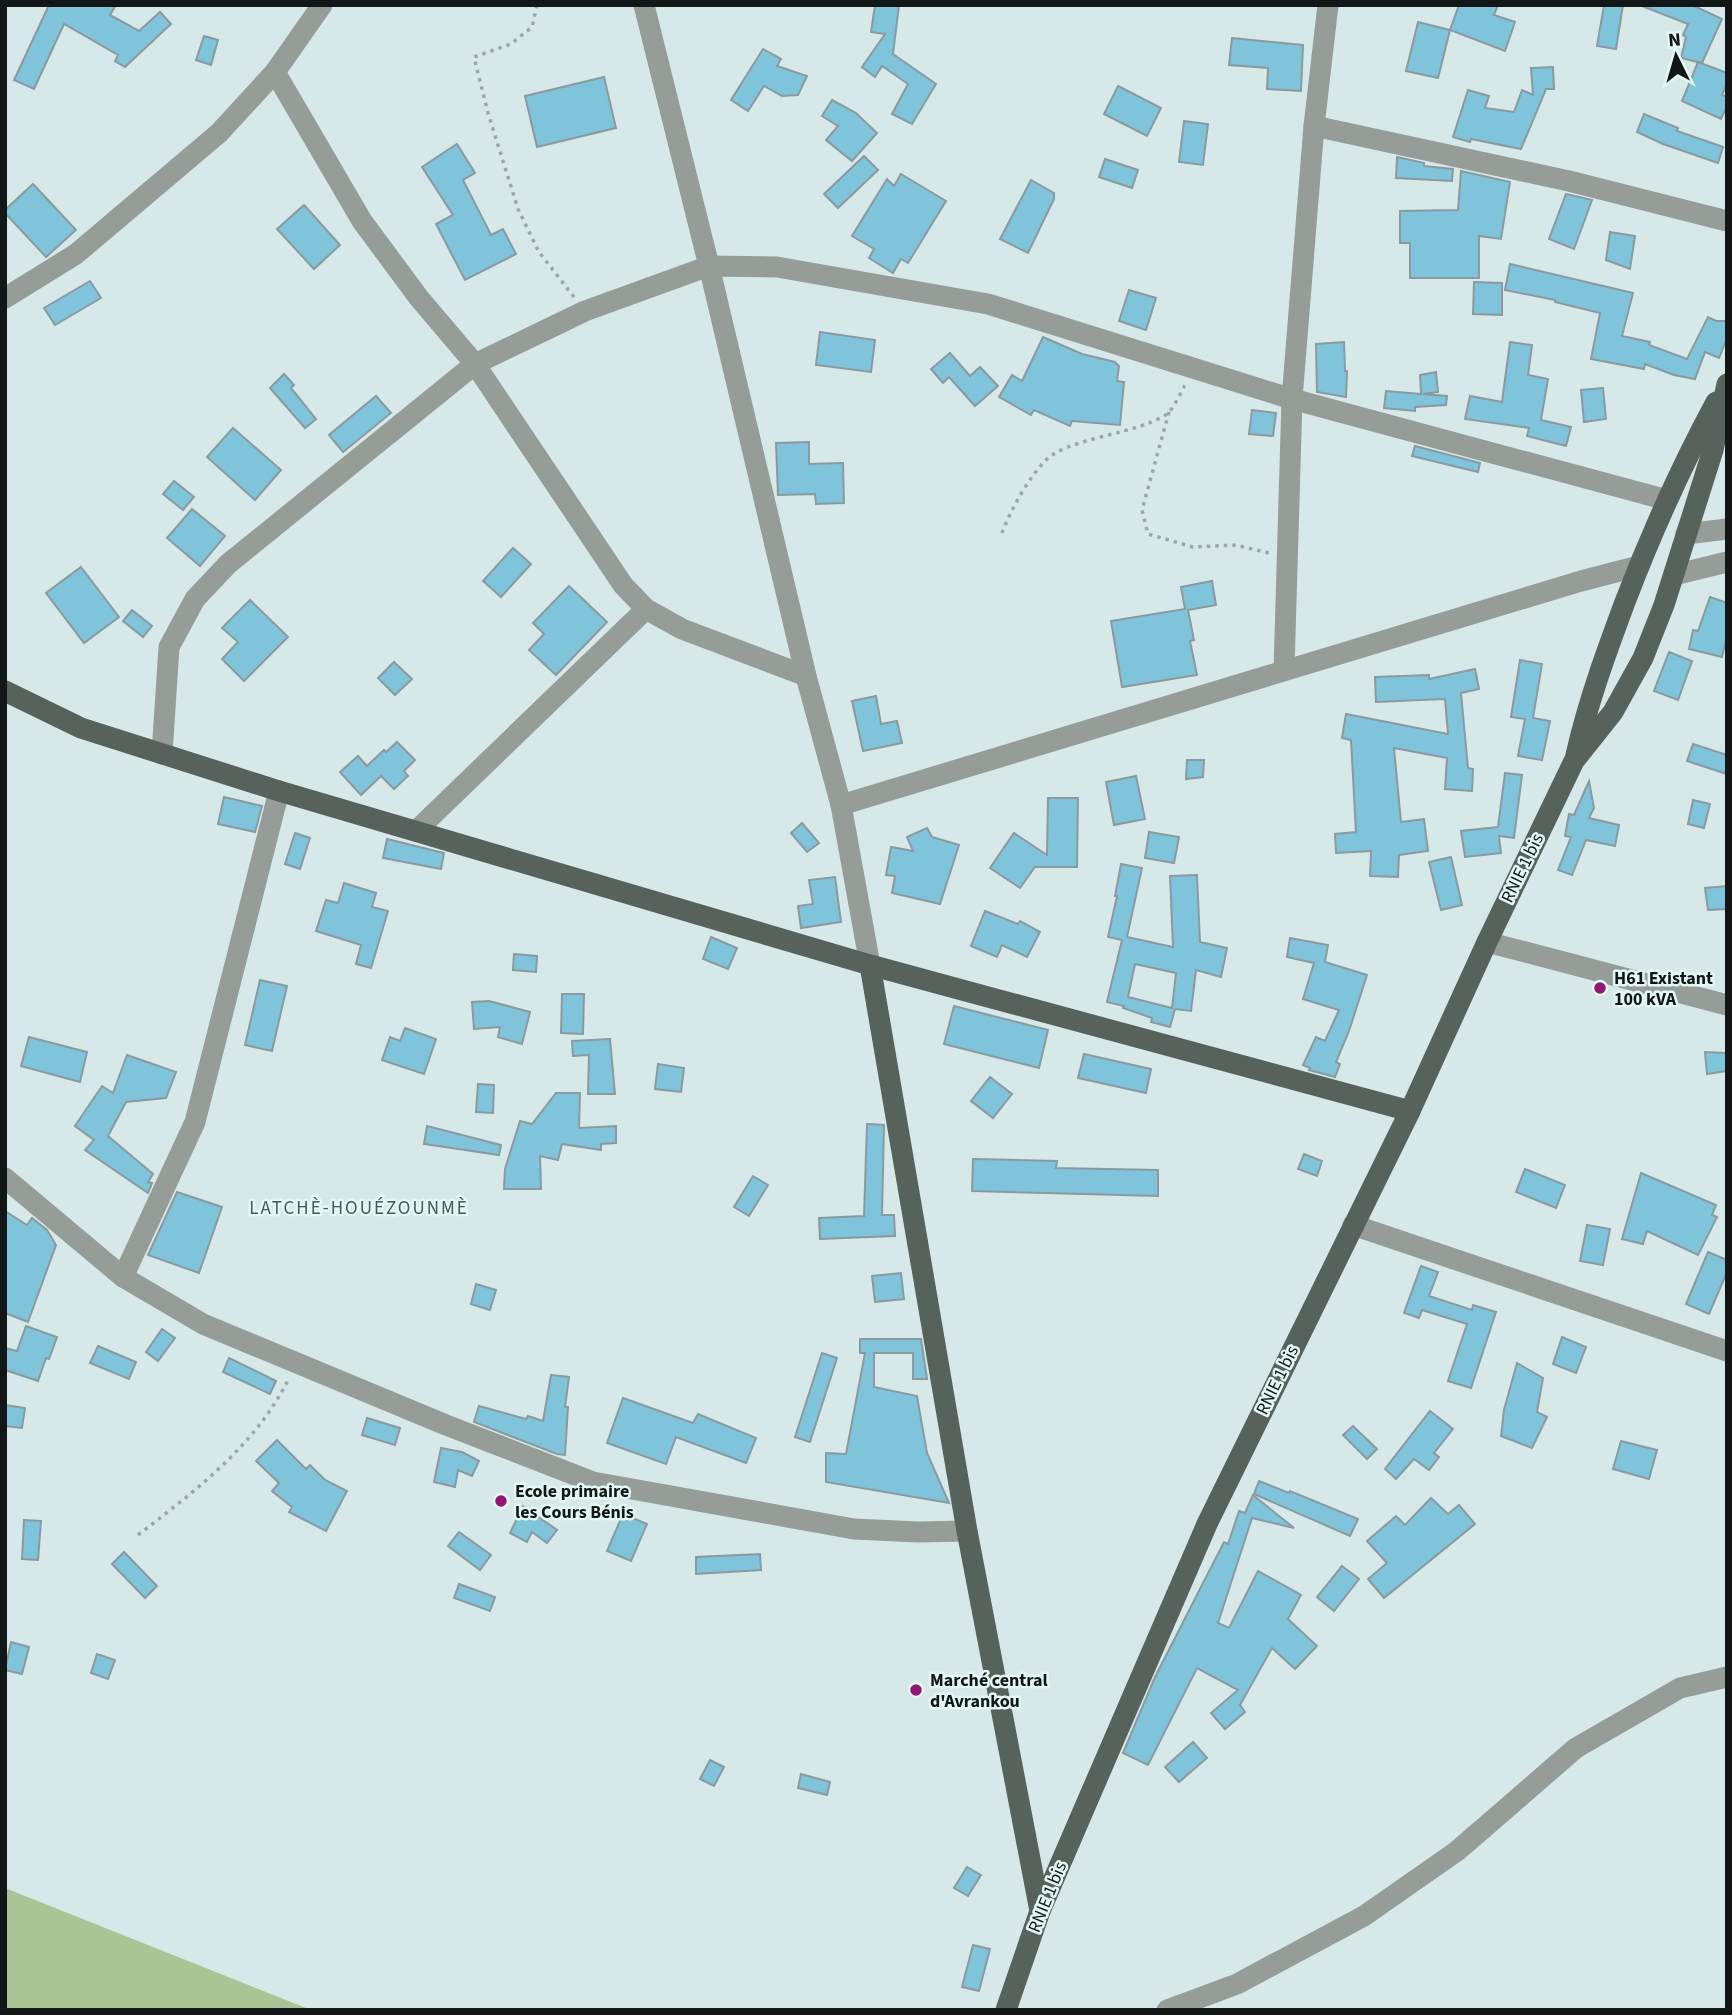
<svg xmlns="http://www.w3.org/2000/svg" width="1732" height="2015" font-family="'Source Sans 3',sans-serif">
	<style>
		.green { fill: #abc496 }
		.building { fill: #7fc4da; stroke: #8a9aa0; stroke-width: 2; fill-rule: evenodd }
		.lines { fill: none; stroke-linecap: round; stroke-linejoin: round }
		.path { stroke: #99a9a8; stroke-width: 3.5; stroke-dasharray: 3.5 5; stroke-linecap: butt }
		.minor { stroke: #969d99; stroke-width: 21 }
		.major { stroke: #57625c; stroke-width: 21 }
		.poi-dot { fill: #921774; stroke: #e3f7f5; stroke-width: 2.5 }
		.labels { text-anchor: middle; stroke-width: 5; stroke-linejoin: round; paint-order: stroke }
		.street-label { font-size: 18px; fill: #101716; stroke: #e3f7f5 }
		.poi-label { font-size: 18px; font-weight: bold; fill: #101716; stroke: #e3f7f5; text-anchor: start }
		.neighbourhood-label { font-size: 19px; letter-spacing: 2px; fill: #485857; stroke: #e3f7f5 }
	</style>
	<rect width="100%" height="100%" fill="#d6e9e8"/>
	<path class="green" d="M5,1888L311,2010H5Z"/>
	<g class="building">
		<path d="M49,5H116L110,15L139,31L160,12L171,24L125,67L115,61L118,55L64,24L34,89L14,80Z"/>
		<path d="M875,5H899L893,54L936,84L912,124L892,114L908,84L882,66L875,77L862,67L885,34L871,32Z"/>
		<path d="M1459,5H1498L1494,15L1515,22L1505,51L1450,30Z"/>
		<path d="M1604,5H1623L1616,49L1597,46Z"/>
		<path d="M1692,5L1722,19L1702,63L1681,58L1686,37L1683,35L1688,24L1642,6Z"/>
		<path d="M1418,22L1450,30L1438,78L1406,71Z"/>
		<path d="M204,36L218,40L211,65L196,60Z"/>
		<path d="M1232,38L1303,45L1301,91L1267,89L1268,68L1229,65Z"/>
		<path d="M763,49L781,59L777,66L807,76L798,95L782,96L764,86L748,111L731,100Z"/>
		<path d="M1698,62L1727,73V83L1722,95L1727,97V106L1721,119L1682,101Z"/>
		<path d="M1553,67L1554,89H1546L1521,149L1471,139L1470,142L1453,137L1468,90L1489,96L1485,108L1514,112L1522,90L1533,95L1531,68Z"/>
		<path d="M604,77L616,128L537,147L525,96Z"/>
		<path d="M1118,86L1161,108L1147,136L1104,114Z"/>
		<path d="M832,100L856,113L877,133L852,161L826,140L838,126L822,116Z"/>
		<path d="M1644,114L1678,128L1677,131L1723,147L1718,163L1663,144L1637,132Z"/>
		<path d="M1184,121L1208,124L1203,165L1179,162Z"/>
		<path d="M457,144L475,173L463,180L491,235L503,229L516,254L465,280L436,224L453,215L422,167Z"/>
		<path d="M864,156L878,170L838,208L824,194Z"/>
		<path d="M1397,157L1424,163V166L1453,169L1452,181L1396,178Z"/>
		<path d="M1105,159L1138,170L1132,188L1099,177Z"/>
		<path d="M1461,171L1510,182L1501,239L1479,236V278H1410V243H1400V211L1458,210Z"/>
		<path d="M901,174L946,201L908,263L901,259L893,273L869,258L874,249L852,236L887,179L894,186Z"/>
		<path d="M1031,180L1054,193V199L1028,253L1000,239Z"/>
		<path d="M33,184L76,230L46,257L5,213V210Z"/>
		<path d="M1566,194L1592,200L1574,249L1549,239Z"/>
		<path d="M304,205L340,245L314,269L277,229Z"/>
		<path d="M1610,232L1635,236L1630,269L1606,260Z"/>
		<path d="M1510,264L1633,293L1622,336L1650,342L1649,345L1687,359L1708,317L1716,321H1727V338L1719,358L1705,352L1695,379L1674,375L1645,364L1644,369L1591,359L1600,313L1555,302V300L1505,290Z"/>
		<path d="M90,281L101,298L55,325L44,308Z"/>
		<path d="M1474,282L1502,283V315L1473,314Z"/>
		<path d="M1129,290L1156,298L1146,330L1119,321Z"/>
		<path d="M820,332L875,340L871,372L816,365Z"/>
		<path d="M1043,337L1082,354L1115,362L1119,366L1117,381L1124,382L1120,425L1072,421L1070,426L1034,410L1031,415L999,397L1012,375L1022,381Z"/>
		<path d="M1344,342L1345,371H1347L1346,397L1317,392L1316,344Z"/>
		<path d="M1510,342L1532,345L1528,375L1548,379L1541,420L1571,427L1566,446L1527,436L1529,428L1465,419L1470,396L1502,402Z"/>
		<path d="M950,353L970,376L980,367L998,386L975,406L949,377L943,383L931,369Z"/>
		<path d="M1436,372L1438,392L1423,394L1447,396L1446,405L1415,407V411L1384,408L1386,391L1421,394L1420,375Z"/>
		<path d="M284,374L294,385L291,388L316,419L305,428L270,388Z"/>
		<path d="M1603,388L1606,419L1584,422L1581,390Z"/>
		<path d="M376,396L391,413L343,452L329,435Z"/>
		<path d="M1252,410L1276,413L1273,436L1249,434Z"/>
		<path d="M233,428L281,470L255,500L207,457Z"/>
		<path d="M809,442V464L843,463L844,503L816,504L815,494L778,495L776,443Z"/>
		<path d="M1415,446L1480,463L1478,472L1412,456Z"/>
		<path d="M174,481L194,497L183,510L163,494Z"/>
		<path d="M192,509L225,536L200,566L167,538Z"/>
		<path d="M513,548L531,564L501,597L483,581Z"/>
		<path d="M81,567L119,617L84,643L46,593Z"/>
		<path d="M1212,581L1216,605L1188,610L1194,640L1190,641L1197,675L1122,687L1111,621L1185,609L1181,587Z"/>
		<path d="M569,586L607,622L556,675L529,650L544,634L533,623Z"/>
		<path d="M1710,597L1727,603V636L1722,657L1689,649L1693,630L1698,631Z"/>
		<path d="M250,600L288,637L244,681L222,659L238,642L222,628Z"/>
		<path d="M132,610L152,626L143,637L123,621Z"/>
		<path d="M1669,652L1692,661L1678,700L1654,691Z"/>
		<path d="M1520,660L1542,664L1533,718L1550,721L1542,760L1518,756L1525,719L1511,717Z"/>
		<path d="M394,662L412,679L395,695L378,678Z"/>
		<path d="M1475,669L1479,689L1461,693L1468,768L1473,769L1472,791L1445,789L1447,758L1394,748L1401,822L1424,819L1428,851L1399,855L1398,877L1370,876L1371,851L1336,853L1335,834L1356,832L1351,740L1342,738L1346,714L1448,734L1445,699L1376,702L1375,677L1429,675V679Z"/>
		<path d="M876,696L881,724L897,721L902,743L863,751L852,701Z"/>
		<path d="M397,742L415,760L404,771L408,776L394,789L381,776L361,795L340,772L358,756L367,766L384,750L386,752Z"/>
		<path d="M1693,744L1727,755V774L1687,761Z"/>
		<path d="M1187,760H1204L1203,777L1186,779Z"/>
		<path d="M1505,773L1522,775L1514,838L1499,836L1501,853L1465,857L1461,831L1498,827Z"/>
		<path d="M1136,776L1145,819L1114,825L1106,782Z"/>
		<path d="M1589,781L1594,808L1589,818L1619,825L1615,846L1586,840L1572,875L1558,870L1571,837L1565,836L1569,814L1574,815Z"/>
		<path d="M224,797L262,806L255,832L218,824Z"/>
		<path d="M1048,798H1078L1077,867H1035L1020,888L990,868L1014,833L1047,855Z"/>
		<path d="M1693,800L1710,804L1704,828L1688,824Z"/>
		<path d="M802,823L819,843L807,852L791,833Z"/>
		<path d="M927,828L932,837L959,845L940,904L892,893L895,876L886,875L891,847L913,851L907,837Z"/>
		<path d="M1149,832L1179,837L1174,863L1145,858Z"/>
		<path d="M295,833L310,838L300,869L285,864Z"/>
		<path d="M387,839L444,853L441,869L383,858Z"/>
		<path d="M1451,857L1462,905L1441,910L1429,862Z"/>
		<path d="M1121,864L1142,868L1127,937L1173,947L1170,876L1197,875L1200,942L1227,948L1221,977L1196,970L1191,1011L1175,1009L1170,1027L1151,1022L1152,1018L1123,1008L1124,1006L1107,1002L1122,940L1108,937L1117,896H1115ZM1135,964L1176,973L1172,1008L1128,997Z"/>
		<path d="M835,877L841,922L801,928L798,906L813,904L809,880Z"/>
		<path d="M344,883L376,893L372,907L388,911L371,968L356,964L361,945L316,931L326,900L338,903Z"/>
		<path d="M1727,886V909L1708,910L1705,888Z"/>
		<path d="M985,911L1018,924L1020,921L1040,932L1027,957L1002,945L997,957L971,946Z"/>
		<path d="M711,937L737,948L728,969L703,959Z"/>
		<path d="M1290,938L1328,945L1325,962L1367,975L1349,1031L1336,1062L1340,1064L1335,1077L1309,1070L1310,1068L1303,1065L1316,1037L1325,1041L1339,1010L1303,999L1314,963L1287,957Z"/>
		<path d="M514,954L537,956L536,972L513,970Z"/>
		<path d="M260,980L287,986L272,1051L245,1045Z"/>
		<path d="M562,994H584L583,1034L561,1033Z"/>
		<path d="M489,1001L530,1012L522,1044L498,1037L500,1027L474,1029L472,1002Z"/>
		<path d="M954,1006L1048,1030L1039,1068L944,1044Z"/>
		<path d="M405,1028L436,1039L424,1074L382,1060L390,1037L400,1041Z"/>
		<path d="M29,1037L87,1052L80,1082L21,1066Z"/>
		<path d="M610,1039L615,1094H588L589,1055L573,1056L572,1041Z"/>
		<path d="M1705,1052L1725,1053L1727,1056V1071L1707,1074Z"/>
		<path d="M1084,1054L1151,1069L1146,1093L1078,1078Z"/>
		<path d="M127,1055L176,1072L166,1098L126,1102L108,1136L153,1174L148,1182L152,1183L148,1193L85,1150L94,1140L75,1126L102,1086L113,1093Z"/>
		<path d="M658,1064L684,1068L681,1092L655,1089Z"/>
		<path d="M990,1077L1012,1094L993,1118L971,1101Z"/>
		<path d="M478,1084L494,1085L493,1113L476,1112Z"/>
		<path d="M556,1093H580L579,1128L616,1126V1143L601,1144V1150L562,1144L558,1160L540,1156L541,1189H504L505,1169L520,1121L532,1124Z"/>
		<path d="M867,1124L884,1125L882,1215H894L895,1236L820,1239L819,1218L864,1216Z"/>
		<path d="M427,1126L501,1145L499,1155L424,1144Z"/>
		<path d="M1304,1154L1322,1161L1317,1176L1298,1169Z"/>
		<path d="M973,1159L1057,1161L1056,1168L1158,1170V1196L972,1191Z"/>
		<path d="M1525,1169L1565,1185L1556,1208L1516,1192Z"/>
		<path d="M1641,1173L1716,1205L1712,1215L1717,1217L1698,1255L1647,1231L1643,1244L1622,1239Z"/>
		<path d="M753,1176L768,1185L749,1216L734,1207Z"/>
		<path d="M177,1192L222,1207L199,1273L148,1255Z"/>
		<path d="M5,1211L27,1225L32,1218L47,1230L56,1245L28,1322L5,1313Z"/>
		<path d="M1587,1225L1610,1229L1603,1265L1580,1261Z"/>
		<path d="M1708,1252L1727,1260V1272L1709,1314L1686,1304Z"/>
		<path d="M1421,1266L1438,1272L1429,1296L1472,1310L1473,1305L1496,1312L1471,1388L1448,1381L1467,1324L1422,1310L1419,1318L1404,1313Z"/>
		<path d="M901,1273L904,1299L875,1302L872,1276Z"/>
		<path d="M476,1284L496,1290L490,1310L471,1304Z"/>
		<path d="M26,1326L57,1337L49,1359L46,1358L38,1381L5,1370V1348L17,1351Z"/>
		<path d="M162,1329L175,1338L158,1361L146,1352Z"/>
		<path d="M1562,1337L1586,1347L1576,1373L1553,1364Z"/>
		<path d="M860,1339H921L927,1379H913V1353H874V1387L917,1396L927,1453L949,1503L826,1482V1453L846,1454L865,1353H860Z"/>
		<path d="M98,1346L136,1362L129,1379L90,1363Z"/>
		<path d="M822,1353L837,1358L810,1442L795,1437Z"/>
		<path d="M229,1358L276,1381L270,1394L223,1372Z"/>
		<path d="M1517,1363L1543,1378L1537,1412L1547,1417L1532,1448L1501,1436L1504,1410Z"/>
		<path d="M551,1375L569,1377L565,1407H568L565,1455L557,1454L474,1422L479,1406L526,1419L528,1416L543,1421Z"/>
		<path d="M623,1398L693,1423L698,1414L756,1438L746,1463L676,1437L666,1464L607,1443Z"/>
		<path d="M5,1405L25,1408L22,1428L5,1426Z"/>
		<path d="M1430,1411L1453,1429L1434,1453L1439,1457L1429,1470L1414,1459L1396,1479L1385,1469Z"/>
		<path d="M367,1418L400,1428L395,1445L362,1435Z"/>
		<path d="M1353,1426L1377,1449L1367,1459L1343,1435Z"/>
		<path d="M277,1440L306,1469L310,1465L325,1480L347,1491L326,1531L289,1512L292,1507L272,1491L279,1483L256,1461Z"/>
		<path d="M1621,1441L1657,1450L1649,1479L1613,1469Z"/>
		<path d="M441,1448L462,1452L479,1461L472,1476L458,1470L455,1487L434,1482Z"/>
		<path d="M1259,1481L1289,1493L1290,1491L1358,1519L1350,1536L1254,1494Z"/>
		<path d="M1253,1495L1294,1528L1252,1518L1218,1623L1229,1628L1258,1571L1301,1595L1288,1619L1317,1646L1295,1669L1272,1648L1240,1705L1245,1712L1225,1729L1211,1713L1238,1690L1197,1668L1148,1765L1123,1753L1155,1677L1224,1542L1228,1544L1239,1511L1245,1513Z"/>
		<path d="M1431,1498L1448,1514L1459,1505L1475,1524L1384,1598L1368,1579L1387,1563L1367,1541L1396,1516L1405,1525Z"/>
		<path d="M523,1506L557,1530L547,1543L532,1532L527,1542L510,1533Z"/>
		<path d="M623,1514L647,1524L631,1561L607,1551Z"/>
		<path d="M24,1520L41,1521L38,1560L22,1559Z"/>
		<path d="M459,1532L491,1555L480,1570L448,1546Z"/>
		<path d="M124,1552L157,1586L145,1598L112,1564Z"/>
		<path d="M760,1554L761,1570L696,1574V1557Z"/>
		<path d="M1342,1566L1359,1579L1334,1611L1317,1597Z"/>
		<path d="M459,1584L495,1597L490,1611L454,1598Z"/>
		<path d="M11,1642L29,1647L22,1674L5,1670Z"/>
		<path d="M97,1654L115,1660L108,1679L91,1673Z"/>
		<path d="M1193,1742L1207,1758L1179,1782L1165,1767Z"/>
		<path d="M710,1760L724,1767L714,1786L700,1779Z"/>
		<path d="M801,1774L830,1782L827,1795L798,1788Z"/>
		<path d="M967,1867L981,1875L968,1896L954,1888Z"/>
		<path d="M973,1945L990,1949L979,1991L962,1987Z"/>
	</g>
	<g class="lines">
		<g class="path">
			<path d="M537,5L532,27L511,44L474,57L488,113L518,209L539,252L574,297"/>
			<path d="M1169,412L1142,510L1148,534L1193,547L1236,545L1269,553"/>
			<path d="M1002,533C1011,509 1029,477 1047,459C1066,441 1123,434 1149,423C1155,420 1163,418 1168,413C1175,406 1180,394 1185,385"/>
			<path d="M138,1535C195,1491 255,1446 288,1380"/>
		</g>
		<g class="minor">
			<path d="M644,5L709,266L806,676L841,805L870,965"/>
			<path d="M275,72L362,221L419,298L475,364L623,585L646,609L682,629L806,676"/>
			<path d="M1314,126L1569,181L1727,221"/>
			<path d="M5,298L76,254L219,133L275,72L322,5"/>
			<path d="M1686,534L1727,529"/>
			<path d="M1674,575L1727,562"/>
			<path d="M1284,670L1292,399L1314,126L1328,5"/>
			<path d="M162,754L169,647L195,599L228,564L475,364L585,311L709,266L777,267L988,304L1292,399L1667,500"/>
			<path d="M841,805L1581,581L1639,566"/>
			<path d="M416,831L646,609"/>
			<path d="M1487,942L1727,1005"/>
			<path d="M5,1178L123,1277L203,1324L446,1425L593,1482L854,1529L918,1532L967,1531"/>
			<path d="M1353,1225L1727,1351"/>
			<path d="M123,1277L195,1122L279,791"/>
			<path d="M1167,2010L1237,1984L1364,1916L1457,1851L1576,1748L1680,1688L1727,1677"/>
		</g>
		<g class="major">
			<path d="M5,691L81,728L279,791L870,965L1410,1111"/>
			<path d="M1576,755C1588,702 1606,653 1625,602C1651,534 1681,467 1716,402"/>
			<path d="M870,965L967,1531L1040,1911"/>
			<path d="M1006,2010L1040,1911L1207,1524L1410,1111L1487,942L1574,761L1613,712L1643,658L1664,605L1713,450L1727,384"/>
		</g>
	</g>
	<g class="poi-dot">
		<circle cx="1600" cy="988" r="7"/>
		<circle cx="501" cy="1501" r="7"/>
		<circle cx="916" cy="1690" r="7"/>
	</g>
	<g class="labels">
		<g class="street-label">
			<text transform="translate(1522 868) rotate(-64)" y="6">RNIE 1 bis</text>
			<text transform="translate(1277 1380) rotate(-64)" y="6">RNIE 1 bis</text>
			<text transform="translate(1047 1897) rotate(-68)" y="6">RNIE 1 bis</text>
		</g>
		<g class="poi-label">
			<text x="1614" y="984">H61 Existant<tspan x="1614" dy="21">100 kVA</tspan></text>
			<text x="515" y="1497">Ecole primaire<tspan x="515" dy="21">les Cours Bénis</tspan></text>
			<text x="930" y="1686">Marché central<tspan x="930" dy="21">d'Avrankou</tspan></text>
		</g>
		<g class="neighbourhood-label">
			<text x="359" y="1214">LATCHÈ-HOUÉZOUNMÈ</text>
		</g>
	</g>
	<rect width="1732" height="2015" fill="none" stroke="#101716" stroke-width="14"/>
	<g transform="translate(1676 56) rotate(355)" stroke="#e3f7f5" stroke-width="5" paint-order="stroke">
	<path d="M0-5L12 26L0 18L-12 26Z" fill="#101716"/>
	<text y="-10" font-size="19" font-weight="bold" text-anchor="middle" fill="#101716">N</text>
	</g>
</svg>
